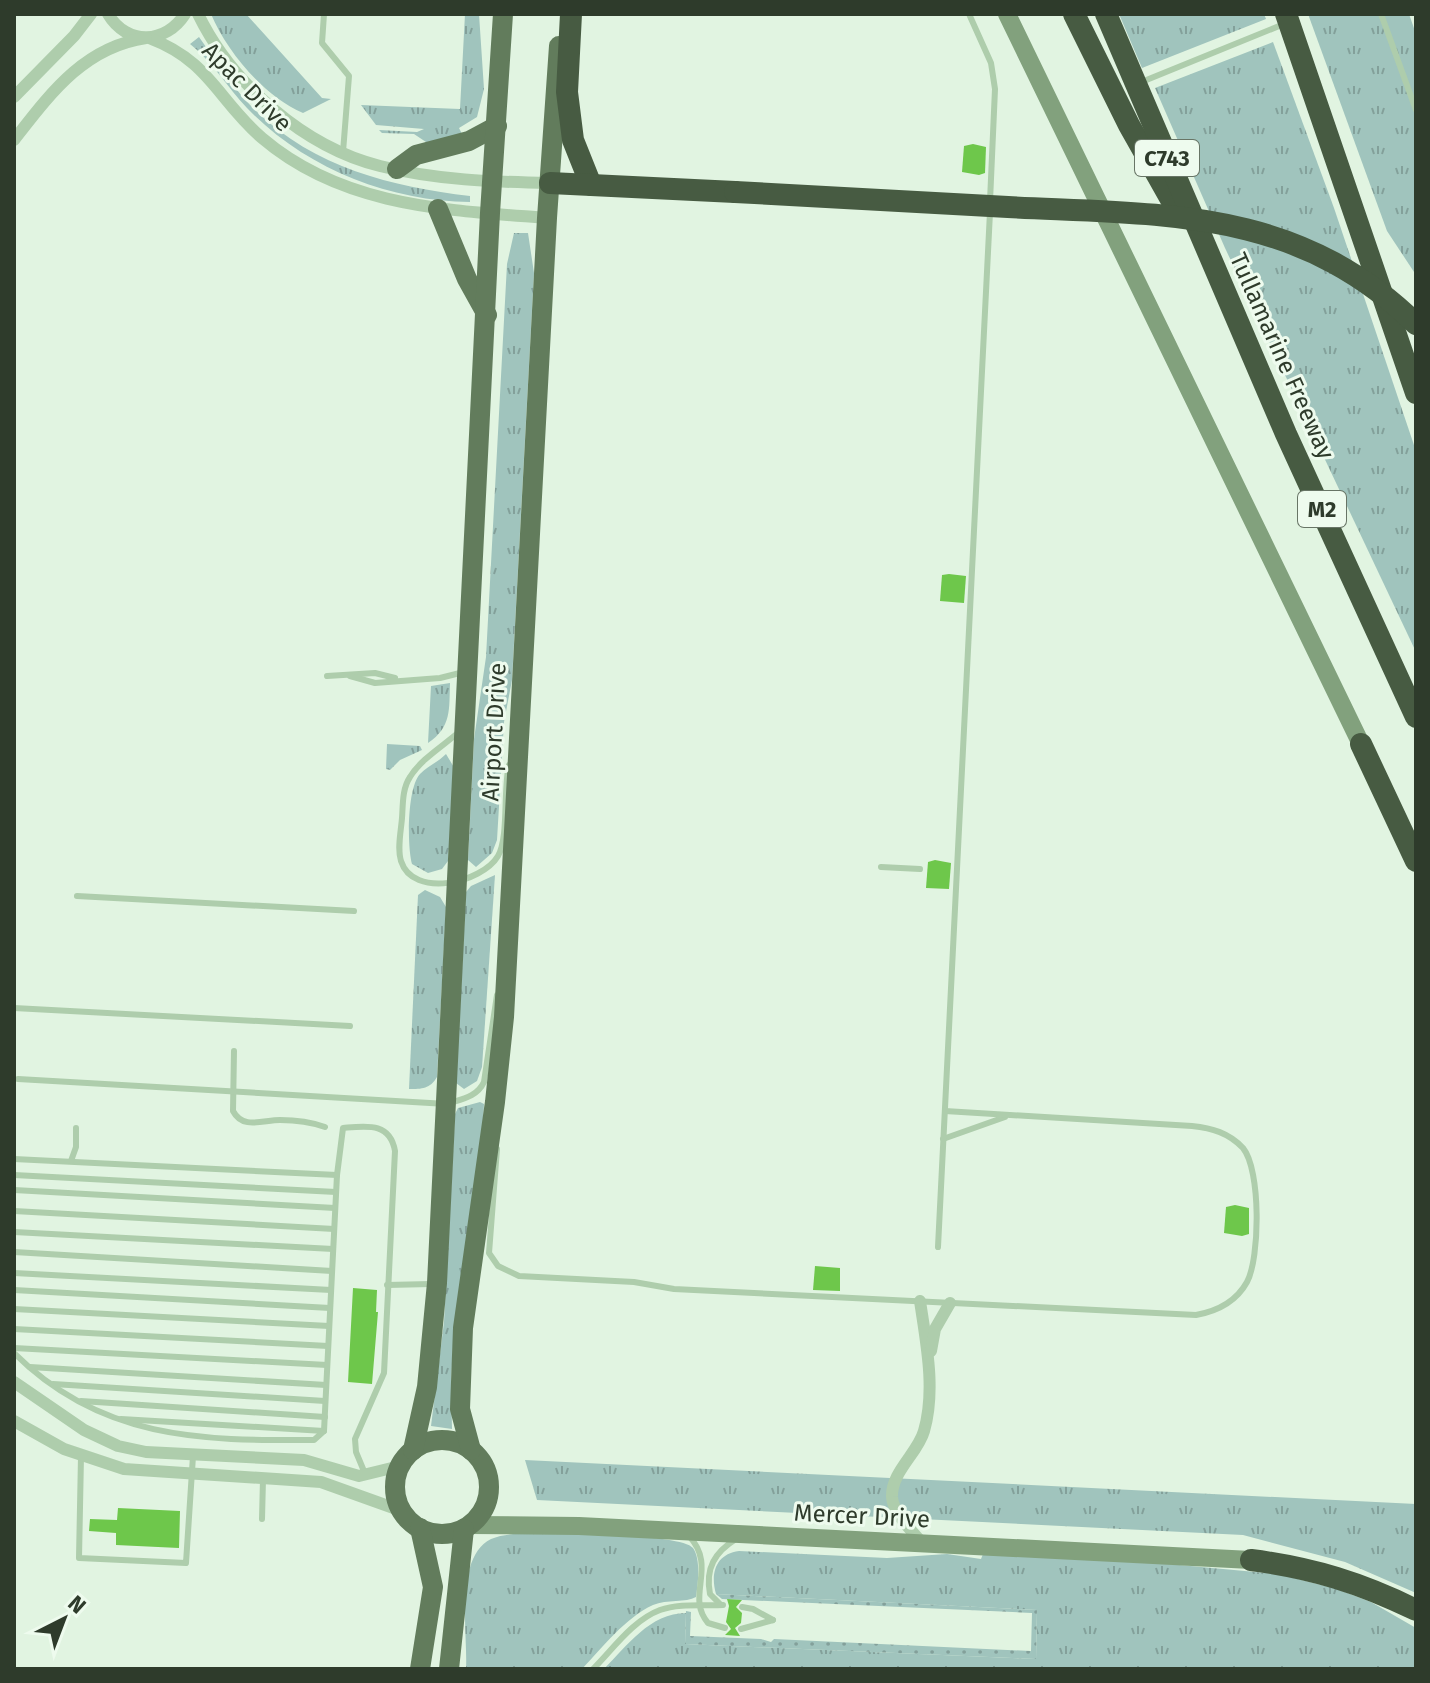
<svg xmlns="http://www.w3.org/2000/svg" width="1430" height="1683" font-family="'Fira Sans',sans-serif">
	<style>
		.grass { fill: url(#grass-tufts) }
		.garden { fill: url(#garden-dots) }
		.building { fill: #6ec74b }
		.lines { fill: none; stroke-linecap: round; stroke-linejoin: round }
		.lane { stroke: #aecdac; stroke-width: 6 }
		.street { stroke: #aecdac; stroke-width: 12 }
		.secondary { stroke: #82a17d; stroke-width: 18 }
		.primary { stroke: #627c5c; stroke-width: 20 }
		.highway { stroke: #475b42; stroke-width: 22 }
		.highway-bridge { stroke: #475b42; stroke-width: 22 }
		.labels { text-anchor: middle; stroke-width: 6; stroke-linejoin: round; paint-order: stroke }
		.shield { fill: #eefbee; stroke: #687566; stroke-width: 2 }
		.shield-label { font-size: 22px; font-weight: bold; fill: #2e3b2b }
		.street-label { font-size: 24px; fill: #2e3b2b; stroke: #eefbee }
	</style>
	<defs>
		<pattern id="grass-tufts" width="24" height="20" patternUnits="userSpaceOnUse" patternTransform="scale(2)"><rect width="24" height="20" fill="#a0c4bd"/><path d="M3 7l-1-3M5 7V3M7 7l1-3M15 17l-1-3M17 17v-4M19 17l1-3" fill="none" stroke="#83a09a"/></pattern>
		<pattern id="garden-dots" width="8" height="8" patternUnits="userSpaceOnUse" patternTransform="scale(2)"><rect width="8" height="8" fill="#a0c4bd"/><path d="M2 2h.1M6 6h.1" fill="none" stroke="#83a09a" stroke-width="1.8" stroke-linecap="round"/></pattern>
	</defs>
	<rect width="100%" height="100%" fill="#e1f4e1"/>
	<g class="grass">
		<path d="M211,14H246L322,98L331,99L303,113C264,96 227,52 211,14Z"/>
		<path d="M465,14H479L484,89L477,117L459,128L463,136L432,146L414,134L382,133L379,130L417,132L424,129L376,125L361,105L460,109Z"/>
		<path d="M1119,14H1264L1266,19L1142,68Z"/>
		<path d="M1308,14H1409L1416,34V275L1387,231Z"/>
		<path d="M199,37C217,62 234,90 256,111C314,167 392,187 470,196V202C388,201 305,168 247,108C227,87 213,62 190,44Z"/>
		<path d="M1273,42L1334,208L1416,451V652L1225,248L1155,88Z"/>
		<path d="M514,233H528L534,273L512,680L504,722L497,840L492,853L476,867L468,860L474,739L486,657L507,264Z"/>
		<path d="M450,683C449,709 452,727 428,743L431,686Z"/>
		<path d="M387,744L420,746L422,750L400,760L390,770L386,769Z"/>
		<path d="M446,754L455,769L448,861L442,869L428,873L412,864C407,846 407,788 420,774C428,766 438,762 446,754Z"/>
		<path d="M495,875L482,1067L477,1081L464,1089L456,1083L466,892L471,886Z"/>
		<path d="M425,890L440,897L446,907L437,1077C430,1089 422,1089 409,1089L418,895Z"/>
		<path d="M480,1102L484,1104L483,1125L454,1326L451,1383L452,1429L431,1426L444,1322L455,1114L458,1108Z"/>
		<path d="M525,1460L1416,1504V1593L1345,1562L1243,1535L537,1500Z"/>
		<path d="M528,1533C554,1534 681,1533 693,1548C701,1559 698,1584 696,1597C686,1603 667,1599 653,1605C625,1618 603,1647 582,1669H466C468,1635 454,1557 491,1539C502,1534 516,1534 528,1533Z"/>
		<path d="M739,1551L887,1558L947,1554L981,1559L983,1554L1147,1562L1278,1574L1337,1589L1371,1602L1416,1628V1669H604C627,1646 650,1613 686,1613L685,1644L1036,1659L1037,1610L716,1594C710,1573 716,1554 739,1551Z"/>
	</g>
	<path class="garden" d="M716,1594L1037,1610L1036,1659L685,1644L686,1611L691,1612L690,1636L761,1639L771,1642L774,1639L1031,1651L1032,1613L722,1599Z"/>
	<g class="building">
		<path d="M973,144L986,147L985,173L979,175L962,172L964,146Z"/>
		<path d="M949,574L966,576L964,603L940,601L942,575Z"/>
		<path d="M935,860L951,863L949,889L926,888L928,862Z"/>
		<path d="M1235,1205L1249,1208V1234L1242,1236L1224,1233L1226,1207Z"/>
		<path d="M815,1266L840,1268V1291L813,1290Z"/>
		<path d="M353,1288L377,1290L376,1312H378L372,1384L348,1382Z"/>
		<path d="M118,1508L180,1511L179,1548L116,1545V1533L89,1531L90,1519L117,1520Z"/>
		<path d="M727,1599L742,1600L736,1607L742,1613L741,1623L735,1628L740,1636L725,1635L731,1629L726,1622L729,1606Z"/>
	</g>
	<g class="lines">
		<g class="lane">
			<path d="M324,14L322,43L349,76L343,152"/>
			<path d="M969,14L991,63L995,89L990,201"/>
			<path d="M1381,14L1416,110"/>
			<path d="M1139,83L1284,24"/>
			<path d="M327,676L375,673L395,678"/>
			<path d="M350,676L375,683L440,678L464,672"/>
			<path d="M459,732C443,746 421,759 410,777C402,789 403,805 402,818C401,831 397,849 401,861C413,899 482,883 498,856C509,837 503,789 509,765"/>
			<path d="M881,867L920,869"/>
			<path d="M77,896L354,911"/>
			<path d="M14,1008L350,1026"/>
			<path d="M234,1051L233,1111C243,1130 263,1120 280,1120C295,1120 311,1122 325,1127"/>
			<path d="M18,1079L447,1104C462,1099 477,1097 484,1082L497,995"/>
			<path d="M943,1139L1005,1117"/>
			<path d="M497,1149L489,1253L498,1266L519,1276L634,1282L674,1289L1196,1315C1218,1311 1236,1302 1247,1282C1260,1258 1261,1170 1243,1148C1229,1133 1212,1128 1192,1126L945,1111"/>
			<path d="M14,1159L337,1175"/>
			<path d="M71,1161L76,1147V1128"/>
			<path d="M14,1175L336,1192"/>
			<path d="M14,1190L335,1208"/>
			<path d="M14,1211L334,1229"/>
			<path d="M14,1232L333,1249"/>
			<path d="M938,1247L990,212"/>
			<path d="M14,1252L332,1271"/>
			<path d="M14,1273L331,1290"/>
			<path d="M387,1285L431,1284"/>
			<path d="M14,1290L330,1308"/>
			<path d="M14,1309L329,1326"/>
			<path d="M14,1329L328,1346"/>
			<path d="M14,1348L327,1365"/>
			<path d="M14,1353C100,1439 200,1441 314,1440L324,1431L337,1175L343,1128C367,1126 390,1122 395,1151L384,1373L355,1439L356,1452L366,1476"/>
			<path d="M30,1367L326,1385"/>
			<path d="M53,1384L325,1401"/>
			<path d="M81,1401L325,1417"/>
			<path d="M121,1419L324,1431"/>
			<path d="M81,1456L79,1558L186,1563L193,1456"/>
			<path d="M262,1519L263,1479"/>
			<path d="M689,1536C718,1567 685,1596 708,1623L725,1628"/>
			<path d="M720,1604L710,1594C705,1568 715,1552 736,1539"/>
			<path d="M742,1607L753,1609L773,1620"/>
			<path d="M741,1629L773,1620"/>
			<path d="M593,1669C613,1649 633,1620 660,1610C679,1603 703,1606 723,1605"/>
		</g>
		<g class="street">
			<path d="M108,14C127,46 166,44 185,14"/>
			<path d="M198,14C232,84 304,147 380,166C435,180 494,182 550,183"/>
			<path d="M149,38C210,61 217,99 262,138C343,207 446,210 547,218"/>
			<path d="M14,97L74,36L91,14"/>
			<path d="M14,140C50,94 84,47 146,38"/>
			<path d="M920,1301C926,1342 936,1390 924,1431C918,1453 891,1472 892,1497C893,1513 912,1531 922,1543"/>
			<path d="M931,1351L935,1329L950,1303"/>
			<path d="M14,1382L84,1430L118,1446L146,1452L304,1460L359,1476L400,1466"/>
			<path d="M14,1421L64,1449L124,1469L321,1482L402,1511"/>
		</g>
		<g class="secondary">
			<path d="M1007,14L1361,744"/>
			<path d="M470,1525L579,1526L1251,1560"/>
		</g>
		<g class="primary">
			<path d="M397,169L416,155L469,141L497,126"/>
			<path d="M438,209L467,279L487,315"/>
			<circle cx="442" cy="1487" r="47"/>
			<path d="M413,1450L427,1387L437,1283L490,213L503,14"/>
			<path d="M471,1450L460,1409L463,1328L495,1102L504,1017L547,218L559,46"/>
			<path d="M420,1669L433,1587L420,1528"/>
			<path d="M449,1669L464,1529"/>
		</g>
		<g class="highway">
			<path d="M571,14L567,92L573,140L591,185"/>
			<path d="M1074,14L1129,125L1173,203"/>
			<path d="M1106,14L1286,434L1416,717"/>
			<path d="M1286,14L1416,393"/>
			<path d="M550,183L735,192"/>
			<path d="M1361,744L1416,861"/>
			<path d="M1251,1560C1313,1568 1361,1583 1416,1610"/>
		</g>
		<path class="highway-bridge" d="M735,192C826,197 917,202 1008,207C1164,215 1296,207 1416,324"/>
	</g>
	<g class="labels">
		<g class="shield">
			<rect x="1135" y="140" width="64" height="36" rx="6"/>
			<rect x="1298" y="491" width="48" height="36" rx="6"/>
		</g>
		<g class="shield-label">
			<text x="1167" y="166">C743</text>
			<text x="1322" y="517">M2</text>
		</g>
		<g class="street-label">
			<text transform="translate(247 87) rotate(45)" y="8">Apac Drive</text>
			<text transform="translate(1282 356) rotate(66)" y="8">Tullamarine Freeway</text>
			<text transform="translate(494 732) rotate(-87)" y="8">Airport Drive</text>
			<text transform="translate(862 1516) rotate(3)" y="8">Mercer Drive</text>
		</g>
	</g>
	<rect width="1430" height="1683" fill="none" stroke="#2e3b2b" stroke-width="32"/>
	<g transform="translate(64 1619) rotate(42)" stroke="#eefbee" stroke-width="6" paint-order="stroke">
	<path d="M0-6L14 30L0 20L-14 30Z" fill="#2e3b2b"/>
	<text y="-12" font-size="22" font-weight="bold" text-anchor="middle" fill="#2e3b2b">N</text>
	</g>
</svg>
